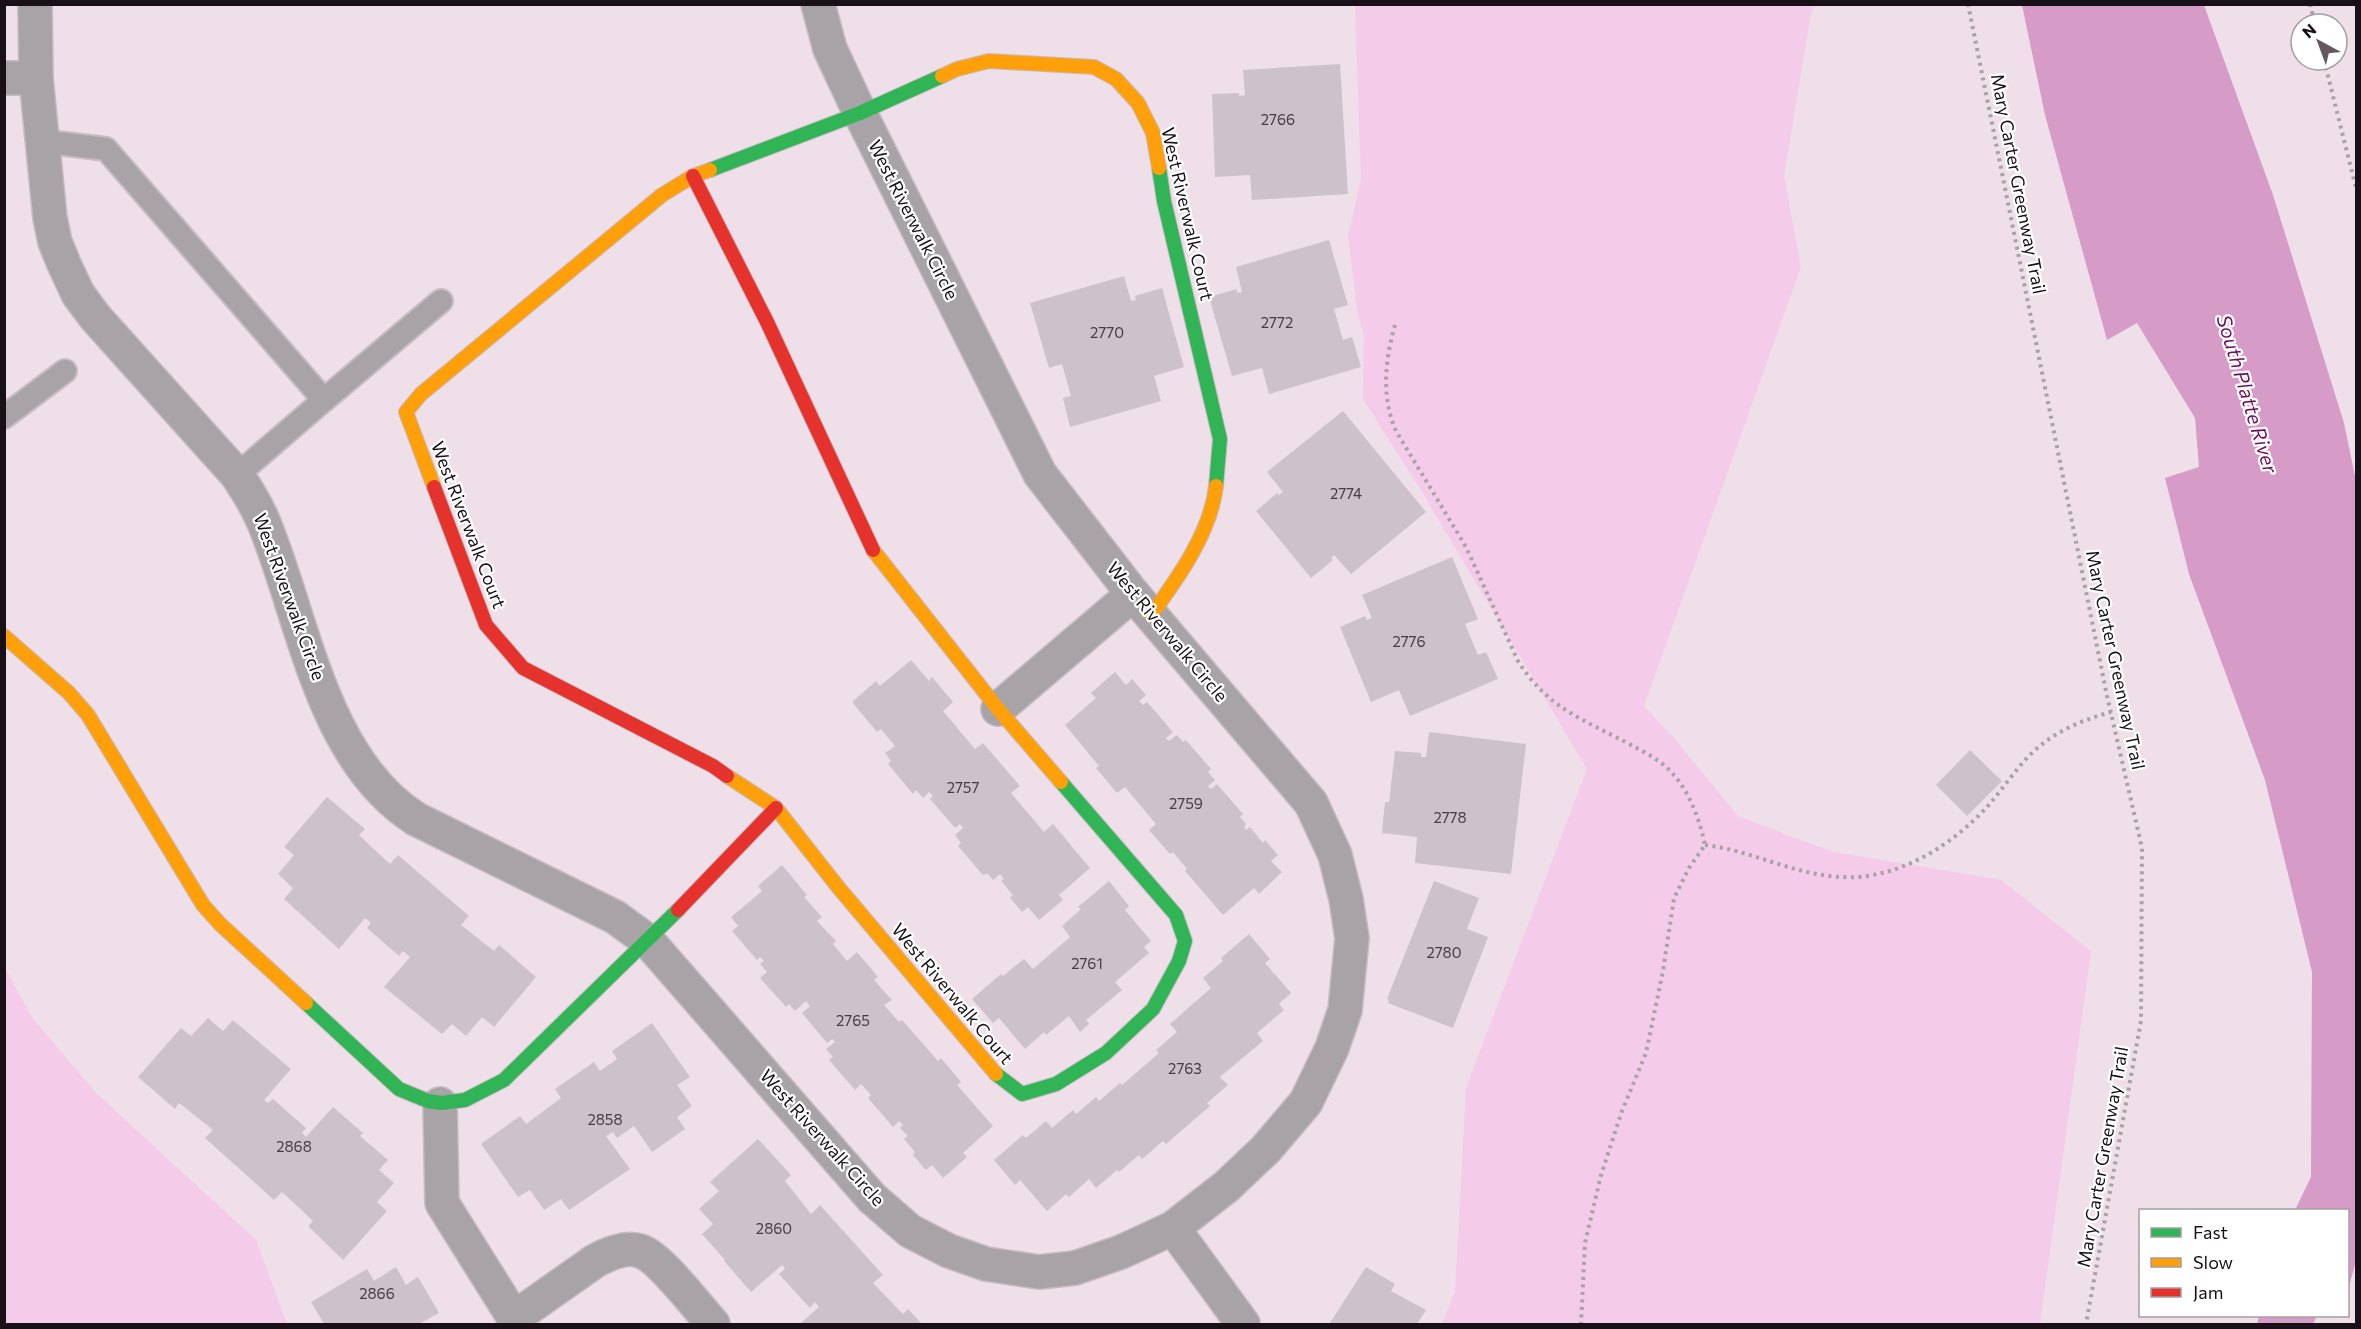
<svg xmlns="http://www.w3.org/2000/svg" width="2361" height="1329" font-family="Commissioner,sans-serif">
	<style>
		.green { fill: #f5cbea }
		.water { fill: #d69cc7 }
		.building { fill: #cec2ca }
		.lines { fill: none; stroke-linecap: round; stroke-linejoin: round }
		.lane-casing { stroke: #c6bbc2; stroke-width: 26 }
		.street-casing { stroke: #c6bbc2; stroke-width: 36 }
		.fast-casing { stroke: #c6bbc2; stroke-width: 16 }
		.slow-casing { stroke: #c6bbc2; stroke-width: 16 }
		.jam-casing { stroke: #c6bbc2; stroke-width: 16 }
		.path { stroke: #a8a1a6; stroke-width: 4; stroke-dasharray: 3 4.5; stroke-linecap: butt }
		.lane { stroke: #a8a3a7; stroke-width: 22 }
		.street { stroke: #a8a3a7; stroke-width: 33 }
		.fast { stroke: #30b455; stroke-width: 14 }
		.slow { stroke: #ff9f0a; stroke-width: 14 }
		.jam { stroke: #e5322d; stroke-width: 14 }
		.labels { text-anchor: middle; stroke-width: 4.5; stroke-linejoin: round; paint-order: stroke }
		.number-label { font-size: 15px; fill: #463c44 }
		.street-label { font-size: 18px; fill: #191017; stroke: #fff }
		.water-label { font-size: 20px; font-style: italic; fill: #6d115d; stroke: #fff }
	</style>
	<rect width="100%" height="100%" fill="#eedfe9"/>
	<g class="green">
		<path d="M1355,5H1815L1811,13L1784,176L1801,267L1644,706L1675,739L1738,816L1833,852L2001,880L2091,951L2040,1324H1442L1455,1292L1466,1088L1587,769L1419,487L1363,399L1364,337L1357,310L1348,236L1361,180Z"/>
		<path d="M5,968L31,1016L95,1092L256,1240L287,1324H5Z"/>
	</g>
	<g class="water">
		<path d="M2022,5H2204L2273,195L2344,423L2356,481V1261L2348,1290V1210H2295L2311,1177L2312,972L2265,780L2189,574L2165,478L2199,467L2195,418L2137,323L2107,340L2045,115Z"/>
		<path d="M2259,1316H2317L2313,1324H2257Z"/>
	</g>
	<g class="building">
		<path d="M1340,64L1348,194L1252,200L1250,175L1215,177L1212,94L1239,93V96L1245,95L1243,70Z"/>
		<path d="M1329,240L1348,305L1334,309L1343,340L1352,337L1361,367L1269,394L1262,368L1232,376L1209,297L1237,289V293L1242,292L1236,267Z"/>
		<path d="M1124,276L1131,301L1136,300L1135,296L1162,288L1184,367L1154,376L1161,401L1070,427L1063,398L1071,396L1062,364L1049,368L1030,303Z"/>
		<path d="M1343,411L1426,512L1351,574L1334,555L1331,558L1333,560L1311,578L1256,511L1277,493L1279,495L1283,492L1267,472Z"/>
		<path d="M1452,557L1478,619L1465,624L1478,655L1486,652L1498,679L1410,716L1399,690L1371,702L1340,627L1365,616L1367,620L1372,618L1362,595Z"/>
		<path d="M911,660L929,681L932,677L953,702L943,711L969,742L975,749L983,743L1020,786L1011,793L1044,832L1053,824L1090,868L1059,895L1063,900L1039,920L1028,907L1022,912L1010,898L1013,895L1001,881L1004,879L1000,874L993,880L987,873L983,875L958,846L961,843L955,835L963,828L960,824L955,828L930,799L933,796L929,792L923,798L916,790L913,794L888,764L891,761L885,753L895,746L881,729L877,732L852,702L876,681L880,686Z"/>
		<path d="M1115,672L1126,685L1132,679L1146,695L1139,701L1143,705L1147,702L1173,732L1166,738L1169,741L1177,735L1183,742L1186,740L1211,769L1208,772L1215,780L1208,786L1211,789L1217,784L1243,814L1240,817L1246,824L1244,827L1246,830L1250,827L1263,843L1265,840L1278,855L1271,861L1282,872L1259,894L1254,888L1223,915L1185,871L1187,869L1173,852L1170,854L1149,830L1156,824L1125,787L1117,793L1096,768L1099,766L1065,725L1096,698L1091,693Z"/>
		<path d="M1429,732L1526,744L1511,874L1415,863L1417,837L1382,833L1385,802H1389L1395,751L1421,753V757H1426Z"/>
		<path d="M1970,750L2002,781L1967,816L1936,785Z"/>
		<path d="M327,797L365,829L359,835L390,864L398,855L469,916L461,925L494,951L499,945L536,977L494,1027L482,1017L466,1036L452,1024L442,1034L384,987L410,957L403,951L399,956L367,928L371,923L365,918L339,949L284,899L293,888L278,874L294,855L284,847Z"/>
		<path d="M782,865L807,895L804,897L822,917L817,921L836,941L833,944L843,956L847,961L857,952L878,977L874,980L892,1000L884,1005L899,1022L902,1020L938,1061L941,1058L961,1082L957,1085L993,1126L963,1153L967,1157L943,1178L932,1165L926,1170L913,1155L915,1152L904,1139L908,1136L900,1128L903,1125L899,1121L893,1127L868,1098L871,1095L861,1084L855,1090L829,1060L833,1057L826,1049L835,1042L832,1039L827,1043L802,1013L810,1006L806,1001L795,1011L789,1004L786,1007L760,978L767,972L760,964L764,961L760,957L757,960L732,931L738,926L731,917L762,891L758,886Z"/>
		<path d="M1109,881L1129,906L1125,910L1151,941L1144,947L1149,953L1115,982L1122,990L1086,1020L1089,1024L1080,1032L1069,1016L1046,1035L1044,1032L1025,1049L999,1018L993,1023L972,999L1001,974L1003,976L1024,959L1033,969L1070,937L1062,926L1081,909L1078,907Z"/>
		<path d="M1434,881L1479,898L1467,929L1488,937L1453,1028L1388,1003L1389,1000L1387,999Z"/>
		<path d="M1249,934L1270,959L1265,963L1291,993L1279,1004L1284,1010L1257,1033L1263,1041L1220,1077L1228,1085L1207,1103L1210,1106L1166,1144L1163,1141L1142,1159L1139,1155L1119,1172L1117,1170L1096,1188L1089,1179L1069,1197L1066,1194L1047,1211L1020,1180L1015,1185L994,1160L1023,1135L1026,1138L1046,1121L1052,1128L1073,1110L1076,1114L1096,1097L1099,1101L1120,1083L1122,1085L1159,1053L1156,1050L1177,1032L1170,1024L1211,988L1203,978L1223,961L1221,958Z"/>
		<path d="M208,1018L223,1031L233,1020L291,1069L264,1100L268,1103L273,1099L306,1128L302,1133L306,1137L333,1107L363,1133L360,1136L388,1160L379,1170L394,1183L377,1202L387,1211L343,1260L308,1226L313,1221L282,1192L274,1200L205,1138L213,1130L179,1103L175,1109L138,1077L181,1028L191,1036Z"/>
		<path d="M652,1023L690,1077L677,1085L692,1106L677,1117L685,1129L652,1152L634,1126L617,1138L613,1132L606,1136L630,1169L569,1210L561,1199L544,1210L530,1190L518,1197L481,1144L520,1116L526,1124L561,1098L555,1089L594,1062L600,1071L617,1059L612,1051Z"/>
		<path d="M758,1139L791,1175L785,1181L811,1214L820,1205L883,1275L873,1283L903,1314L908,1309L922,1324H800L819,1307L815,1302L810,1308L779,1274L785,1269L782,1265L751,1292L724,1261L725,1260L702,1234L713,1224L699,1209L719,1191L710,1182Z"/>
		<path d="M396,1267L406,1285L418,1277L439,1313L419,1324H324L311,1302L367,1269L374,1281Z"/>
		<path d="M1366,1267L1395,1284L1391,1291L1426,1310L1417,1324L1330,1323Z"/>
	</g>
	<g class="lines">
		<defs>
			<g id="lane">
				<path d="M41,141L106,149L324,400L237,475"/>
				<path d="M324,400L441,301"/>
				<path d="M4,417L65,371"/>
			</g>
			<g id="street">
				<path d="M35,4L36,78L50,218L55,242L64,264L78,294L95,317L237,475C247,490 257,506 264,523C304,620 321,758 416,819L615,917L648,941L872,1198L910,1231L949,1251L986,1264L1039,1272L1075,1268L1121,1252L1173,1228L1227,1186L1266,1149L1306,1102L1332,1048L1345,1010L1352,938L1346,899L1335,855L1311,803L1133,594L1040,474L860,113L830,49L818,4"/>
				<path d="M4,78H36"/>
				<path d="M998,709L1133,594"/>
				<path d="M440,1104L442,1203L514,1318"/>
				<path d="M1173,1228L1243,1324"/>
				<path d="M519,1324L514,1318L595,1261C608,1254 626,1246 640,1251C659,1256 698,1308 713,1324"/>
			</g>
			<g id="fast">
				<path d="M1159,168L1164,201L1220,439L1216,486"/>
				<path d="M710,170L860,113L942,76"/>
				<path d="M306,1003L399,1089L428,1101L441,1103L465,1100L504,1080L678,910"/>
				<path d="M996,1074L1022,1094L1056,1084L1106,1053L1153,1009L1179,961L1185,941L1176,915L1061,782"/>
			</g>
			<g id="slow">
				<path d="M942,76L957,69L989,61L1094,67L1116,79L1138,103L1153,133L1159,168"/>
				<path d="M434,487L406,412L421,394L662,195L693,176L710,170"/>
				<path d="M873,550L998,709L1061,782"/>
				<path d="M1151,615C1178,578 1211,532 1216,486"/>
				<path d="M4,636L69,693L88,715L203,905L220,924L306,1003"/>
				<path d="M727,776L776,808L838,887L996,1074"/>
			</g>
			<g id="jam">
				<path d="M693,176L767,322L873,550"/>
				<path d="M434,487L486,625L523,668L713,766L727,776"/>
				<path d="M678,910L776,808"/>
			</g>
		</defs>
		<use href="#lane" class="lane-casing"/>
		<use href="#street" class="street-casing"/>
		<use href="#fast" class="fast-casing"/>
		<use href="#slow" class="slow-casing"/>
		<use href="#jam" class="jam-casing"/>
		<g class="path">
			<path d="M1968,4L2107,696L2142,848L2141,1021L2086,1324"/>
			<path d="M2310,4L2315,24"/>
			<path d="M2324,60L2356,188"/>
			<path d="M1395,325C1385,360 1381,397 1396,431L1466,547L1518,661C1548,709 1583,719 1631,745C1646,753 1662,761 1673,774C1690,793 1700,821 1705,845L1689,868L1674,898L1663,971L1646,1053L1622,1111L1601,1175L1585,1243L1581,1324"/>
			<path d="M1705,845C1757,851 1801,880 1857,877C1906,874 1954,843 1987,807C2003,789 2016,768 2034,751C2056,731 2082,720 2111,712"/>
		</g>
		<use href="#lane" class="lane"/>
		<use href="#street" class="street"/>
		<use href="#fast" class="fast"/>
		<use href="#slow" class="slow"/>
		<use href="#jam" class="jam"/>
	</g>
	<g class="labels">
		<g class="number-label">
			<text x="1278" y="125">2766</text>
			<text x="1277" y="328">2772</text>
			<text x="1107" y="338">2770</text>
			<text x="1346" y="499">2774</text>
			<text x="1409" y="647">2776</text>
			<text x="963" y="793">2757</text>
			<text x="1186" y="809">2759</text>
			<text x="1450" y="823">2778</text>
			<text x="1444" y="958">2780</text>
			<text x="1087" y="969">2761</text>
			<text x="853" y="1026">2765</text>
			<text x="1185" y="1074">2763</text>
			<text x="605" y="1125">2858</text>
			<text x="294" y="1152">2868</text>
			<text x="774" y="1234">2860</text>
			<text x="377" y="1299">2866</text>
		</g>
		<g class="street-label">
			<text transform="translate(2018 184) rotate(79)" y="6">Mary Carter Greenway Trail</text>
			<text transform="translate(1187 214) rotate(77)" y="6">West Riverwalk Court</text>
			<text transform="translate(913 220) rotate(63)" y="6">West Riverwalk Circle</text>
			<text transform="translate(468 525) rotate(69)" y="6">West Riverwalk Court</text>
			<text transform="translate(289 597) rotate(70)" y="6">West Riverwalk Circle</text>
			<text transform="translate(1167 632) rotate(50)" y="6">West Riverwalk Circle</text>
			<text transform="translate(2115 660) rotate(78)" y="6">Mary Carter Greenway Trail</text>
			<text transform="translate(952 994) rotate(50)" y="6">West Riverwalk Court</text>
			<text transform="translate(822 1138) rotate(48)" y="6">West Riverwalk Circle</text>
			<text transform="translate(2103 1157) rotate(-80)" y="6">Mary Carter Greenway Trail</text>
		</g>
		<g class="water-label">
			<text transform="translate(2247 394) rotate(73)" y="7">South Platte River</text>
		</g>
	</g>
	<rect width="2361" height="1329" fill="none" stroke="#191017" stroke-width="12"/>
	<rect x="2139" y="1209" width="210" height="108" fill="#ffffff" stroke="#a39fa2" stroke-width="1.5"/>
	<rect x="2151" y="1228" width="30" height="9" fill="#30b455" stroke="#a39fa2" stroke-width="1.5"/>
	<text x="2193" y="1239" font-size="18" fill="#191017">Fast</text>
	<rect x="2151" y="1258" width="30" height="9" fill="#ff9f0a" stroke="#a39fa2" stroke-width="1.5"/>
	<text x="2193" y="1269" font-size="18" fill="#191017">Slow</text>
	<rect x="2151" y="1288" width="30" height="9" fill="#e5322d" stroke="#a39fa2" stroke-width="1.5"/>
	<text x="2193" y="1299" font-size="18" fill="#191017">Jam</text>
	<g transform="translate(2319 42) rotate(319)"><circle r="28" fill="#ffffff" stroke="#a39fa2" stroke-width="1.5"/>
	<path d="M0-4.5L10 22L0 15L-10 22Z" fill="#645860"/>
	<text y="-9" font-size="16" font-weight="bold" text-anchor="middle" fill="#191017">N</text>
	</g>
</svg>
